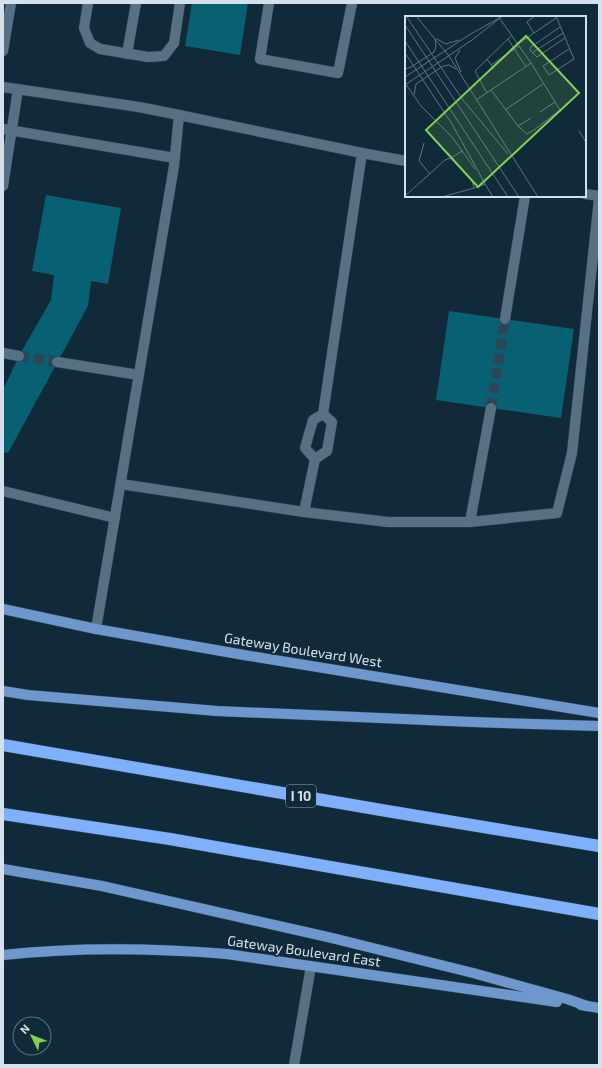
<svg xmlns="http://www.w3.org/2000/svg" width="602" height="1068" font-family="'Exo 2',sans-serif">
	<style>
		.building { fill: #086073 }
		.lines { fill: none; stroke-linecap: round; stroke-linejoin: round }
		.minor-tunnel { stroke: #2e4555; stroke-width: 10; stroke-dasharray: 10 5; stroke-linecap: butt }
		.minor-casing { stroke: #324452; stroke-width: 11 }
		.major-casing { stroke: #324452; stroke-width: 11 }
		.highway-casing { stroke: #324452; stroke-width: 13 }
		.minor { stroke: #567184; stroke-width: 10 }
		.major { stroke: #6e97cd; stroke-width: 10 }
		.highway { stroke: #7eb0fd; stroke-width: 12 }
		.labels { text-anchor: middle; stroke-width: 3.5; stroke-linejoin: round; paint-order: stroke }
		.shield { fill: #112a3a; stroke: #98aab7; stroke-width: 1 }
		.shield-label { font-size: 13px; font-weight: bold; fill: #d2e1ec }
		.street-label { font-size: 14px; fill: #d2e1ec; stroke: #112a3a }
		.inset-road { fill: none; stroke: #5e7381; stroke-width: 1 }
		.view { fill: #83d04e; fill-opacity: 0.15; stroke: #83d04e; stroke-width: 2 }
		.inset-edge { fill: none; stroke: #d2e1ec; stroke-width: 2 }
	</style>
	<rect width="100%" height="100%" fill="#112a3a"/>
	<g class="building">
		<path d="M192,3H248L240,55L185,46Z"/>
		<path d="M46,195L121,208L108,284L91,281L88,306L8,453L3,452V390L19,356L51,300L54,275L32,271Z"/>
		<path d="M449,311L574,329L561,418L436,400Z"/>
	</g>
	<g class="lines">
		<g class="minor-tunnel">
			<path d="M19,356L57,362"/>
			<path d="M491,408L505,319"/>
		</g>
		<defs>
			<g id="minor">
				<path d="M88,3L84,28L90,43L100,49L148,57L164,56L174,43L180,3"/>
				<path d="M269,3L260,59L338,73L352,3"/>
				<path d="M3,51L11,3"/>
				<path d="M127,54L136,3"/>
				<path d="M3,87L139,107L179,115L174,166L96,629"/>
				<path d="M179,115L362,153L406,161"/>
				<path d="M3,129L175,158"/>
				<path d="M3,186L18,89"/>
				<path d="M585,194L599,196"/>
				<path d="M505,319L525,196"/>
				<path d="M3,353L19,356"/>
				<path d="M57,362L139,375"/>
				<path d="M323,414L362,153"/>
				<path d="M315,459L305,448L313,420L323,414"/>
				<path d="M121,484L304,512L388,522H470L557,513L572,453L599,199"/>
				<path d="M3,491L115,518"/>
				<path d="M304,512L315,459L327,451L332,422L323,414"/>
				<path d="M470,522L491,408"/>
				<path d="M294,1065L311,966"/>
			</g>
			<g id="major">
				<path d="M3,609L96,629L244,655L599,713"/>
				<path d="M3,691L28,695L217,711L472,722L599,726"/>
				<path d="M3,869L102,886L332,938L473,973L567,999L587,1006"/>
				<path d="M3,955C78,947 152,948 227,954L557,1002"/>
				<path d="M581,1005L599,1008"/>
			</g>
			<g id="highway">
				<path d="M3,745L387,811L599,846"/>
				<path d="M3,814L170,839L599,914"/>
			</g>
		</defs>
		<use href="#minor" class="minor-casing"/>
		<use href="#major" class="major-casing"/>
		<use href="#highway" class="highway-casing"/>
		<use href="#minor" class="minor"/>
		<use href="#major" class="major"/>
		<use href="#highway" class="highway"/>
	</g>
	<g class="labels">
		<rect class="shield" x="286" y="785" width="30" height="22" rx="3"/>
		<g class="shield-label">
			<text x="301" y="801">I 10</text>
		</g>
		<g class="street-label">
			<text transform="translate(303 650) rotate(9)" y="5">Gateway Boulevard West</text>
			<text transform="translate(304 951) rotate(8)" y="5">Gateway Boulevard East</text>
		</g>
	</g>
	<g transform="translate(405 16)">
		<rect width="181" height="181" fill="#112a3a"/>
		<path class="inset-road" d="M1,0L58,84L103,138M11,0L44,40L133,181M151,0L169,43L144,59L138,50L164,33M0,9L114,181M155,11L126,31L125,34L132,41L160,22M129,17L151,2M32,23L41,28L54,24M103,23L121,51M0,25L103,181M113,28L129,17L122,6L130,0M55,34L50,42L56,56M0,37L47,108L78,164M127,37L158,17M82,43L89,53M86,49L114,30M0,53L6,51L29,36L31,31L30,22M0,61L64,19L98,0M0,67L16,90L47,121L70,153M0,69L67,24L95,2M86,74L113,110L122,118L129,114L155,94L126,47M82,77L70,55L107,19M9,79L11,68L38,50L44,49L51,53M71,84L126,47L93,0M100,94L138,68M135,96L150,86M113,110L126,102M174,115L181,126M19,127L14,145L25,158M57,135L46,142L67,165L69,172L80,168M77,163L88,181M0,180L40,144L46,142M37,181L69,172"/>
		<path class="view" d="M121,20L174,77L73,171L21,114Z"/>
		<rect width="181" height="181" class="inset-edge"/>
	</g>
	<rect width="602" height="1068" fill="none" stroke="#d2e1ec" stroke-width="8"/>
	<g transform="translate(32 1036) rotate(313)"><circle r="19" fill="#112a3a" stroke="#5e7381"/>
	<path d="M0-3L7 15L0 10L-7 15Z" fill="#83d04e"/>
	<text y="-6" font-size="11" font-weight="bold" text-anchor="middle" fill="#d2e1ec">N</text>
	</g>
</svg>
